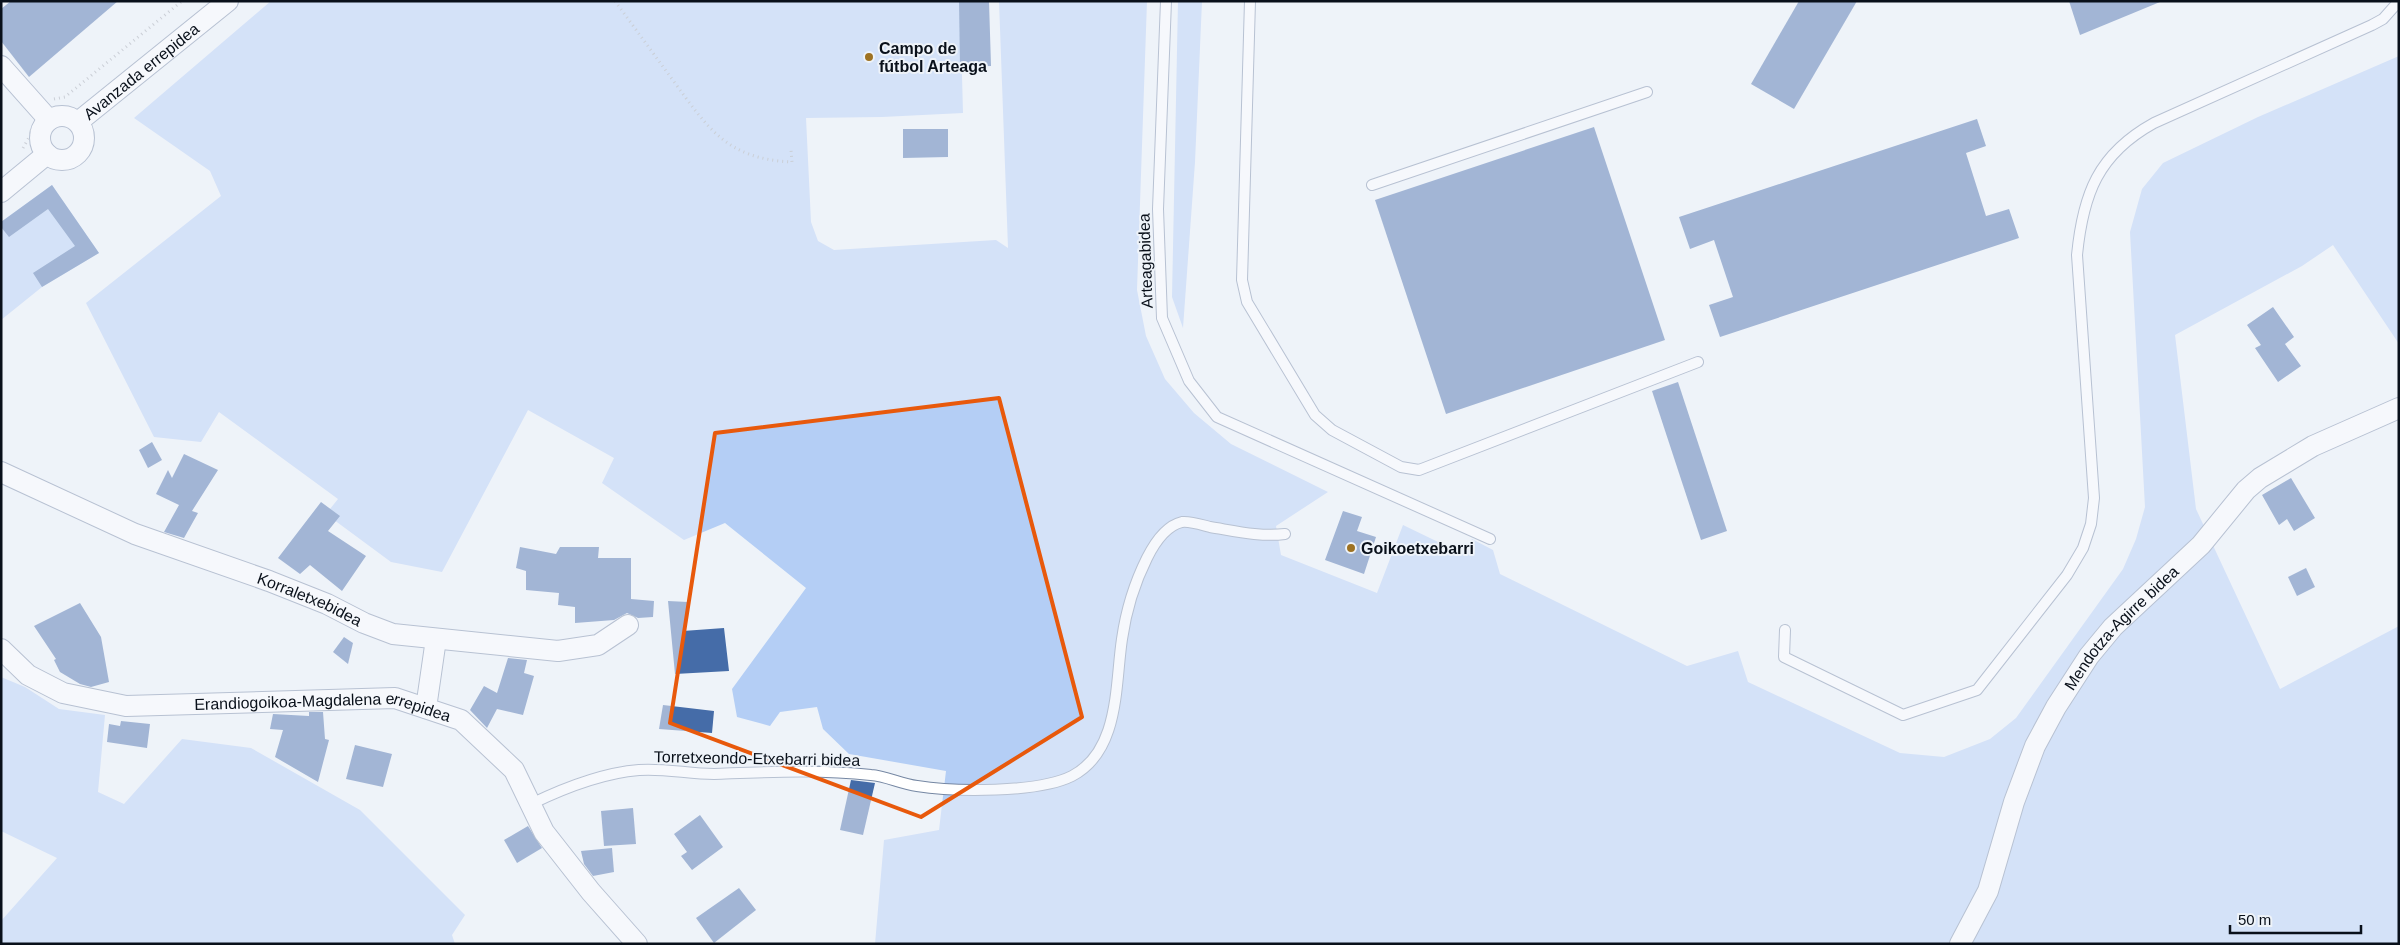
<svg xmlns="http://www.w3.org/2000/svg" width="2400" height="945" font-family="Arial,sans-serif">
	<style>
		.green { fill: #b4cef5 }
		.building { fill: #456ca8 }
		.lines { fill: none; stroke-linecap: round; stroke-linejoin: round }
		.lane-casing { stroke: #7587a3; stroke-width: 12 }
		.street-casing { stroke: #7587a3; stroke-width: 22 }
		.path { stroke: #9fa5ac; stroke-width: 3; stroke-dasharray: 1 4; stroke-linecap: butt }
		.lane { stroke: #fff; stroke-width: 10 }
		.street { stroke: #fff; stroke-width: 20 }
		.marked { fill: none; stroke: #e8590c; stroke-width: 4; stroke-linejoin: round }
		.poi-dot { fill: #9e7222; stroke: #eef3f9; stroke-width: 2 }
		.labels { text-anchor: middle; stroke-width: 4; stroke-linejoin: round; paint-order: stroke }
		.poi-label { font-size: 16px; font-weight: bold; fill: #09101a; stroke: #eef3f9; text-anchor: start }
		.street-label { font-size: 16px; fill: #09101a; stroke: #eef3f9 }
	</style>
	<rect width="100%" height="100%" fill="#eef3f9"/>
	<g class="green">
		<path d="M271,1H960L963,113L882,117L806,118L811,222L818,241L834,250L996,240L1008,248L999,1H1147L1137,290L1146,336L1165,379L1194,413L1231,444L1328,492L1276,526L1281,555L1377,593L1403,525L1463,554L1472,539L1493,550L1500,574L1687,666L1738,651L1748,682L1900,753L1944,757L1990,739L2016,718L2123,569L2136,539L2145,507L2130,232L2142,189L2163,163L2258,117L2399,56V344L2333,245L2302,266L2175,335L2196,509L2280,689L2399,626V944H875L884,840L939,830L946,771L849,754L823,729L817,707L780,712L770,726L737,717L732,689L806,588L725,523L684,540L602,483L614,458L528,410L442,572L391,562L326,514L338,499L219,412L201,442L154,437L86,303L221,196L210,171L134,118Z"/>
		<path d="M1178,1H1202L1195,162L1183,328L1172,297Z"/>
		<path d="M52,185L99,253L42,287L1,320V222Z"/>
		<path d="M1,677L25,687L59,709L105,715L98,792L124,804L182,739L251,748L360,810L465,915L452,935L455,944H1V921L57,858L1,831Z"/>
	</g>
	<g class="building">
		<path d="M11,1H118L29,77L1,41V9Z"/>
		<path d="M959,1H989L991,66L960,67Z"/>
		<path d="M1799,1H1857L1794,109L1751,84Z"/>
		<path d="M2069,1H2160V2L2080,35Z"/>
		<path d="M1977,119L1986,146L1966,153L1986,216L2009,209L2019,238L1720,337L1709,305L1733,297L1714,240L1690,249L1679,217Z"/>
		<path d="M1594,127L1665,340L1446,414L1375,200Z"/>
		<path d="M903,129H948V157L903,158Z"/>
		<path d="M52,185L99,253L42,287L33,273L75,246L48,209L9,237L1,227V222Z"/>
		<path d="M2273,307L2294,337L2285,344L2301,366L2278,382L2255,348L2261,345L2247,325Z"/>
		<path d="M1678,382L1727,531L1701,540L1652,391Z"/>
		<path d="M152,442L162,460L148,468L139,450Z"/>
		<path d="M184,454L218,470L192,511L198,513L184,538L164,532L179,505L156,494L168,470L172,478Z"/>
		<path d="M2291,478L2315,518L2294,531L2287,519L2279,525L2262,495Z"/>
		<path d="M321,502L340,516L328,531L366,556L342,591L310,565L300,574L278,558Z"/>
		<path d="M1343,511L1362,517L1357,531L1376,537L1364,574L1325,560Z"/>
		<path d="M520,547L556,554L560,547H599L598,558H631V599L654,601L653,617L638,618L627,613L614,620L575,623V607L558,605L559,593L526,590V571L516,568Z"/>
		<path d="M2306,568L2315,587L2297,596L2288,577Z"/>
		<path d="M668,601L688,602L683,631L724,628L729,671L675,674Z"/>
		<path d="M80,603L101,637L109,682L91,687L80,684L60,672L54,660L56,659L34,626Z"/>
		<path d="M344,637L353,643L348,664L333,652Z"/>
		<path d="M508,658L527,660L524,673L534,676L523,715L497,709L487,728L470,710L484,686L497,693Z"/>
		<path d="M663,705L714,711L712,733L659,729Z"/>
		<path d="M309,712H323L325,739L329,740L318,782L275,757L283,730L270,729L273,714L309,716Z"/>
		<path d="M121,721L150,724L147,748L107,742L109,724L120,726Z"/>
		<path d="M355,745L392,754L383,787L346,779Z"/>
		<path d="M851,780L875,783L863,835L840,830Z"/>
		<path d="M633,808L636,844L604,846L601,811Z"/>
		<path d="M700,815L723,847L692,870L681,856L687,852L674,834Z"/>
		<path d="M528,826L542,848L517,863L504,840Z"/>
		<path d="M612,848L614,872L593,876L584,864L581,851Z"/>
		<path d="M739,888L756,910L714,943L696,918Z"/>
	</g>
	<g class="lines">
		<defs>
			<g id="lane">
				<path d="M1166,1L1158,209L1162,318L1189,381L1217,417L1490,539"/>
				<path d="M1250,1L1242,280L1247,302L1315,415L1332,430L1401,467L1419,470L1698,362"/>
				<path d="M1372,185L1647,92"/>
				<path d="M1785,630L1784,657L1903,715L1977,690L2067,575L2083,548L2091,524L2094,498L2077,255C2083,194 2098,154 2154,123L2372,25L2383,19L2399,1"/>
				<path d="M531,804C564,788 601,773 639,770C664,768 689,774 714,774C767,772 818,769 871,775C886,776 901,784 917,786C954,792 1038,793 1072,776C1120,751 1115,685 1122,639C1126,611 1134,584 1147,558C1154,544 1165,526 1182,522C1190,521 1202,525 1210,527C1235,531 1260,537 1285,534"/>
			</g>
			<g id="street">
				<path d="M1,66L49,120"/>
				<circle cx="62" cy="138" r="22"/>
				<path id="s1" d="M78,122L228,1"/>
				<path d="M1,192L47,154"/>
				<path id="s2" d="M1,472L135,534L269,581L327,604L364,623L393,634L558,651L598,645L628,625"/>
				<path id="s3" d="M1,649L28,675L63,693L126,706L395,698L461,720L514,770L544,832L591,892L637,944"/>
				<path d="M426,708L436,639"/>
				<path id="s4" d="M1960,944L1988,891L2014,802L2035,746L2056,707L2089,656L2113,627L2201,545L2246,490L2260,478L2313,446L2399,408"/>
			</g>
		</defs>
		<use href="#lane" class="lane-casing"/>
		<use href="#street" class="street-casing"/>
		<g class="path">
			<path d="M615,1C634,27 653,53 672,79C708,128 726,159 792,162L791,150"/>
			<path d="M54,99L65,97L182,1"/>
			<path d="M23,148L32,132L30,127"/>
		</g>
		<use href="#lane" class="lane"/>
		<use href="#street" class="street"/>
	</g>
	<path d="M0 0H2400V945H0ZM999,398L1082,717L921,817L670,723L715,433Z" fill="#eef3f9" fill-opacity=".55" fill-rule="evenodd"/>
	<path class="marked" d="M999,398L1082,717L921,817L670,723L715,433Z"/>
	<g class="poi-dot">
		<circle cx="869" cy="57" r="5"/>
		<circle cx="1351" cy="548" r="5"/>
	</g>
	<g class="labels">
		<g class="poi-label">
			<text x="879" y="54">Campo de<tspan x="879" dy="18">fútbol Arteaga</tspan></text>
			<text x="1361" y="554">Goikoetxebarri</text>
		</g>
		<g class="street-label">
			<text dy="6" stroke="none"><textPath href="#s1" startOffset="81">Avanzada errepidea</textPath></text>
			<text transform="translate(1145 261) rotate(-92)" y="6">Arteagabidea</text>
			<text dy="6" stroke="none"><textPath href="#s2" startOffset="334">Korraletxebidea</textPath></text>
			<text dy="6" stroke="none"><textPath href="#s4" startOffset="360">Mendotza-Agirre bidea</textPath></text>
			<text dy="6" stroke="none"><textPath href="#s3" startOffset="339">Erandiogoikoa-Magdalena errepidea</textPath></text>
			<text transform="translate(757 758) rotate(1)" y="6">Torretxeondo-Etxebarri bidea</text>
		</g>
	</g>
	<rect width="2400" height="945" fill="none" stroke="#09101a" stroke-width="5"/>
	<path d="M2230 925v8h131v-8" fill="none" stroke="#09101a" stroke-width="2.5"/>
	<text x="2238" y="925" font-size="15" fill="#09101a" stroke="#eef3f9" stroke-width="4" paint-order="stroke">50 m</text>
</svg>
